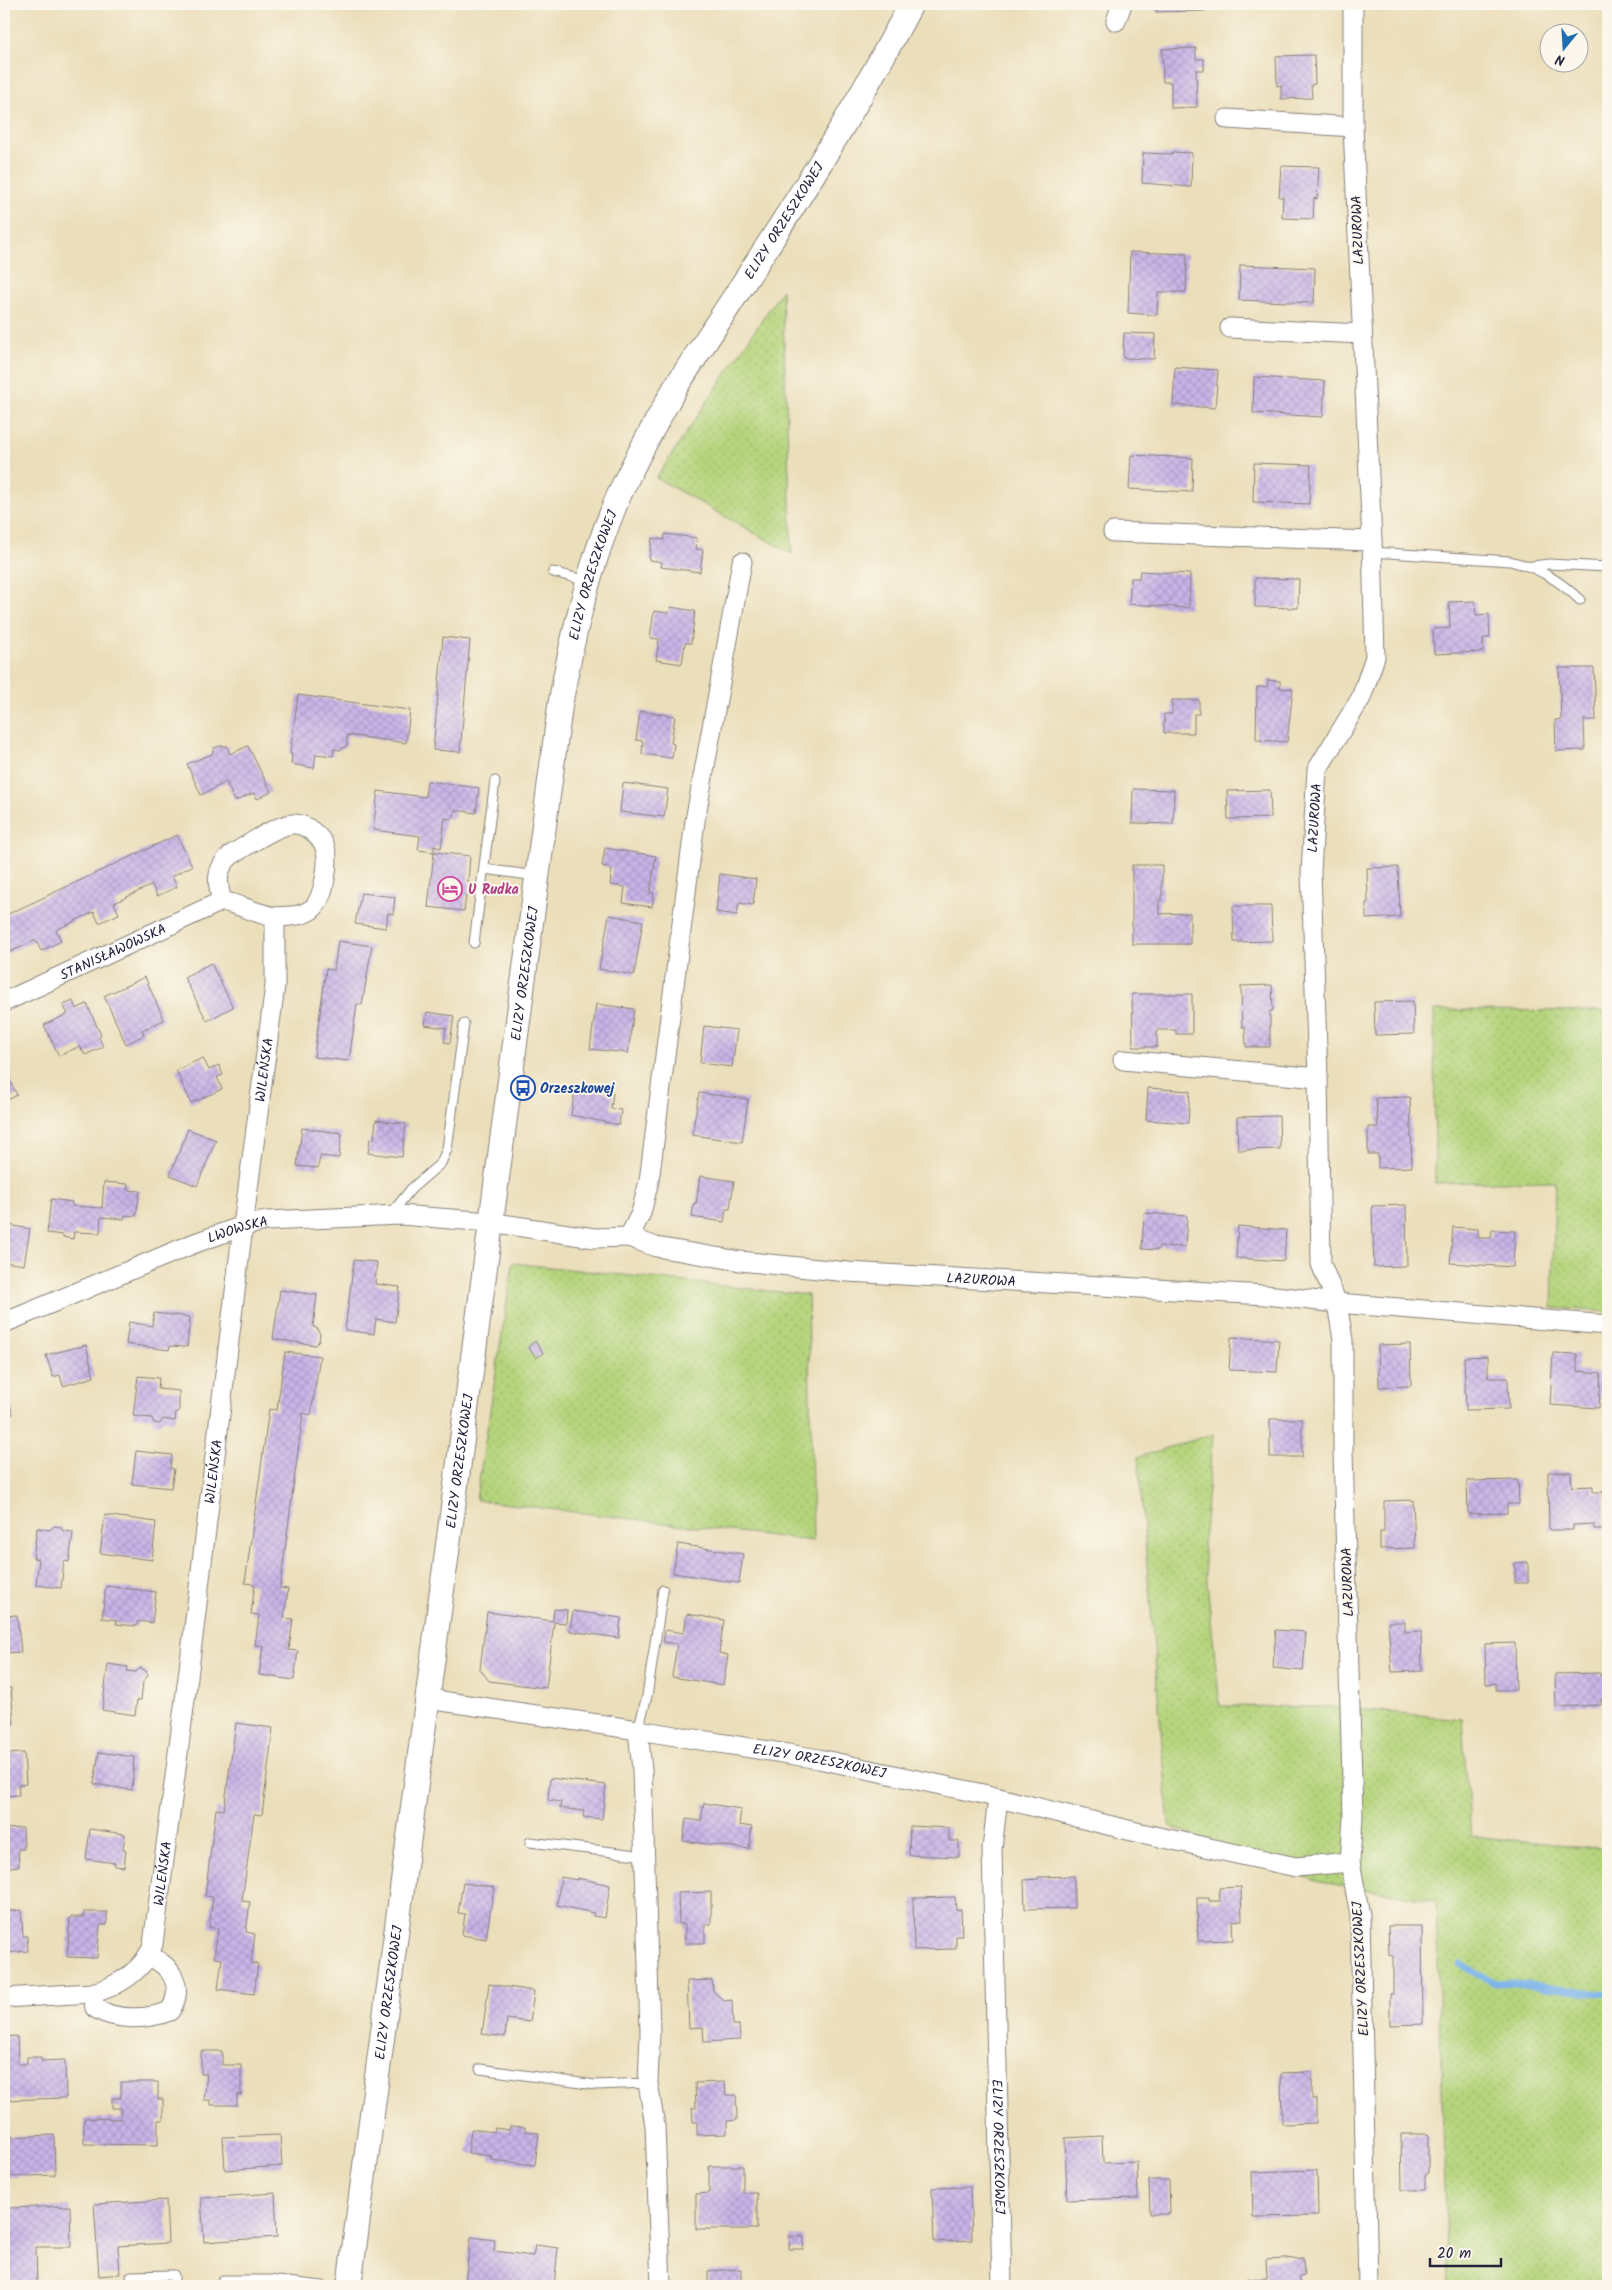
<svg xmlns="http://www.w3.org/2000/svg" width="1612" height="2290" font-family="Kalam,sans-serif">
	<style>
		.grass { fill: url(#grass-dots); stroke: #6c7b5c }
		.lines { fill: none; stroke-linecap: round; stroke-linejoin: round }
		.stream { stroke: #7ab3ea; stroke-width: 7 }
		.building { fill: url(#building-cross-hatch) }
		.service-casing { stroke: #86807a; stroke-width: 11 }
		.minor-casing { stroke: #86807a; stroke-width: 21 }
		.tertiary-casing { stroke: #86807a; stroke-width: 26 }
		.service { stroke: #fff; stroke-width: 9 }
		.minor { stroke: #fff; stroke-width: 19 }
		.tertiary { stroke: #fff; stroke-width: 24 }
		.labels { text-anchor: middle; stroke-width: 4; stroke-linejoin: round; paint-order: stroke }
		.street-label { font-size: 14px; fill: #22223b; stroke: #fbf7ec }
		.hotel-label { font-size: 14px; font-weight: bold; fill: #b23c85; stroke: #fbf7ec; text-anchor: start }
		.transit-label { font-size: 14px; font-weight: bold; fill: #164399; stroke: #fbf7ec; text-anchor: start }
	</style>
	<defs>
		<pattern id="grass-dots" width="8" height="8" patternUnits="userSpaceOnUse" patternTransform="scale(1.25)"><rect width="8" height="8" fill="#b5d47c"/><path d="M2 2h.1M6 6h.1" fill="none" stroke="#9bb66c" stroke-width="1.8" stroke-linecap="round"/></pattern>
		<pattern id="building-cross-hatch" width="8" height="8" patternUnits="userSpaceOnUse" patternTransform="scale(1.25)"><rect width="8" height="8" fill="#c9b4e7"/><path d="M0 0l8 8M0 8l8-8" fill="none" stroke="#ac9ac7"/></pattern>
	</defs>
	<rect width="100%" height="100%" fill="#fbf7ec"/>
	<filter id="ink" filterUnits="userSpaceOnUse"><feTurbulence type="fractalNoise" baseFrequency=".02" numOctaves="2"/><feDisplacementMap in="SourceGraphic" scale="10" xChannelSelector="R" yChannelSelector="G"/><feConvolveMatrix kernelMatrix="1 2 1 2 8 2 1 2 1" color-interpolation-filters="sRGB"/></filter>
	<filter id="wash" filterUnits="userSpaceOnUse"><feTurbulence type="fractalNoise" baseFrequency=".0096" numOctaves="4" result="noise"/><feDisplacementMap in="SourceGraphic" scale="20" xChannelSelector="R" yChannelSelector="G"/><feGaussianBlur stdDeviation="1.12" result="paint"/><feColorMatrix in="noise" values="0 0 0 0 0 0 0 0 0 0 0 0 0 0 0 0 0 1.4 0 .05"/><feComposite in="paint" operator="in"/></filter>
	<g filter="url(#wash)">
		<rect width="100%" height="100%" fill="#ebdeba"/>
		<g class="grass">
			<path d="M782,290L792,554L656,478Z"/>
			<path d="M1434,1010L1608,1011V1312L1552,1308L1555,1181L1435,1183Z"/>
			<path d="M513,1263L808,1295L813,1541L476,1500Z"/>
			<path d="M1213,1434L1203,1544L1220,1706L1332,1707L1462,1719L1471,1836L1608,1849V2286H1448L1436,1901L1320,1882L1169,1826L1138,1457Z"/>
		</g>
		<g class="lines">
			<path class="stream" d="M1461,1965L1497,1984L1527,1982L1550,1988L1608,1994"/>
		</g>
		<g id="blocks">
			<g class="building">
				<path d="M1156,4H1204L1205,11L1156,12Z"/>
				<path d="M1196,48V59H1204V70H1196L1197,107L1171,108V82H1163L1162,49Z"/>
				<path d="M1314,55L1315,84L1311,85L1312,98L1281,99V85L1277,86L1276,56Z"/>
				<path d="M1172,152L1192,153L1191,187L1142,183L1143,153L1172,154Z"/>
				<path d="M1281,166L1319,167L1317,199L1314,198L1313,219L1282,218L1283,197H1279Z"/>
				<path d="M1130,252L1187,254L1186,292H1158L1157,315L1128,313Z"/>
				<path d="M1240,265L1315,268L1314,303L1239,300Z"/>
				<path d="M1124,333L1155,334L1154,359L1123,358Z"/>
				<path d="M1175,367L1218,370L1215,408L1173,405Z"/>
				<path d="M1254,377L1325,381L1323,417L1253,413Z"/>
				<path d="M1131,455L1193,458L1192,492L1129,489Z"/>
				<path d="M1254,463L1311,465L1309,504L1253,502Z"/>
				<path d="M665,534L697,538L696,549L703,550L700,572L661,567L662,562L649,560L652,538L664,540Z"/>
				<path d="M1140,571L1190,574L1189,608L1129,604L1131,578H1139Z"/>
				<path d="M1255,578L1299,579L1298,608L1255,607Z"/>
				<path d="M1475,601L1476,615L1489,614L1490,638H1483V652L1434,654L1433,629L1450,628L1449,602Z"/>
				<path d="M670,607L695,611L691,643H685L682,664L656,660L659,639L650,638L654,611L669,613Z"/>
				<path d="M443,637L470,640L460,752L433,750Z"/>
				<path d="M1559,668H1594L1596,720H1584L1585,750L1556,751L1555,720L1561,719Z"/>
				<path d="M1268,680L1280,681V688L1293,689L1287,742L1256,740L1257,687H1267Z"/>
				<path d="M298,695L410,710L406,743L347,735V745L340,750L334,749L333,756L316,754L314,768L291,764L292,754H290Z"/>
				<path d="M1172,700H1199V714H1194V733H1164V714H1172Z"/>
				<path d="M640,711L675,716L671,743L674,744L672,758L642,754L643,741L636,740Z"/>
				<path d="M220,746H227L230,754L248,746L271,792L257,799L254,793L235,801L226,782L201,795L187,764L212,754L214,748Z"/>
				<path d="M427,781L479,788L476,813L455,810L454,816L451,819L445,818L441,848L434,846V852L470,856L468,882L470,883L469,895H466L464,911L428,907L434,852L418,850L420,836L373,830L378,791L425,797Z"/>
				<path d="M623,783L668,789L664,817L620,812Z"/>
				<path d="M1133,789L1174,790L1173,824L1132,823Z"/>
				<path d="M1270,790L1271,818L1228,819L1227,791Z"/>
				<path d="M177,835L192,866L172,876L177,887L157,896L152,885L114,903L119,914L99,923L94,912L56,930L61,941L41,951L36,940L4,955V916Z"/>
				<path d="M605,848L656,856L650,893H654L652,907L623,903L625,887L610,885L612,868L602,866Z"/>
				<path d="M1132,865H1162V900H1159V914L1190,913V944H1132Z"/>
				<path d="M1398,867L1400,917L1366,919V903H1368L1367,868Z"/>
				<path d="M720,874L756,879L753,905L739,903L737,915L716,912Z"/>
				<path d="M361,893L395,897L393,914L388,913L386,928L355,924Z"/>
				<path d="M1233,906H1271L1272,941L1234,942Z"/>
				<path d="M609,915L643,921L634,975L599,969Z"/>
				<path d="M338,941L372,946L362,1005L357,1004L349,1061L314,1057L326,969L334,970Z"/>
				<path d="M211,963L233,1007L207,1021L184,977Z"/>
				<path d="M145,977L164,1020L142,1030L144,1035L126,1044L104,996Z"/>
				<path d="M1272,985L1273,1011H1270V1047H1246L1245,1027H1242L1241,986Z"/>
				<path d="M1132,994H1192V1034H1176V1030H1157V1047H1133Z"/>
				<path d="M73,1001L76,1009L87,1004L101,1035L99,1037L103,1047L85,1055L80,1046L59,1056L44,1025L68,1014L63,1005Z"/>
				<path d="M1413,1001L1414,1034L1375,1035L1374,1002Z"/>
				<path d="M596,1004L634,1009L628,1053L590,1049Z"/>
				<path d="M427,1012L454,1016L450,1043L444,1042L446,1028L425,1025Z"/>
				<path d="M704,1026L737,1030L732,1067L700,1063Z"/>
				<path d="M203,1058L209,1070L219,1065L223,1075L217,1077L222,1089L191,1103L176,1070Z"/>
				<path d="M4,1068L17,1095L4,1102Z"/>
				<path d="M1148,1088L1190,1091L1188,1123L1146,1120Z"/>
				<path d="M590,1089L613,1093L611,1109L621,1110L619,1125L571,1115L575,1090L589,1092Z"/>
				<path d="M699,1093L748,1099L742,1142L692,1135Z"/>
				<path d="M1410,1097L1412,1167L1378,1168V1154H1368V1127H1378L1376,1098Z"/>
				<path d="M1279,1116L1280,1149L1238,1150L1237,1117Z"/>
				<path d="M376,1120L406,1124L402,1157L368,1153L370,1139H374Z"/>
				<path d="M302,1128L342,1133L339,1158L320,1156L318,1168L297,1166Z"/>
				<path d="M188,1129L216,1140L197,1186L170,1175Z"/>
				<path d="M700,1176L734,1181L730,1209H726L724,1222L692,1217L694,1203L696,1204Z"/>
				<path d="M104,1182L128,1184L127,1190L140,1191L136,1216L125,1215L124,1219L101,1217L100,1233L74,1232L73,1239L63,1237V1235L47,1233L51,1199L72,1202V1206L102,1208Z"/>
				<path d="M1406,1205L1407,1266L1374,1267L1372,1206Z"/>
				<path d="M1144,1213L1187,1216L1185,1247L1159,1246L1158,1250L1142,1249Z"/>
				<path d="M4,1224L30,1229L24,1265L4,1262Z"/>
				<path d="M1238,1226L1286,1230L1284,1261L1236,1258Z"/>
				<path d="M1453,1227L1478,1229V1238H1491L1492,1230L1515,1231L1513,1267L1450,1263Z"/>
				<path d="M354,1260L377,1262L375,1284L400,1287L395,1322L376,1319L374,1334L345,1330Z"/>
				<path d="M280,1290L317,1295L313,1327L317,1328L320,1334L319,1341L315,1345L273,1339Z"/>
				<path d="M154,1313L190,1317L187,1347L170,1346L169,1350L126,1344L129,1322L152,1326Z"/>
				<path d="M1231,1337L1279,1340L1277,1372L1229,1370Z"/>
				<path d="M535,1341L543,1353L536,1358L528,1347Z"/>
				<path d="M1410,1344L1411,1386L1379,1387L1378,1345Z"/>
				<path d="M86,1345L94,1377L63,1386L60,1375L53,1377L46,1355Z"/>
				<path d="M285,1352L320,1356L311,1415L303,1413L280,1588L288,1589L284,1618L293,1619L289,1650L298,1651L294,1680L259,1675L263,1646L255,1645L259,1615L251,1614L255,1584L245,1583L269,1409L277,1410Z"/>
				<path d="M1553,1353L1577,1354V1371L1601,1373L1599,1408L1550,1405Z"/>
				<path d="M1488,1356V1378H1508L1509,1409L1466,1410L1464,1357Z"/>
				<path d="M138,1376L159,1378L158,1389L179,1391V1412H176L175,1421L163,1419L160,1424L154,1423L152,1418L133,1416Z"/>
				<path d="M4,1390L13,1414L4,1418Z"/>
				<rect x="1270" y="1419" width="32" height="38"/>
				<path d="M136,1451L172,1455L170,1468L174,1469L171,1488L132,1484Z"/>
				<path d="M1548,1472H1571L1572,1487L1593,1486V1492H1604L1605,1529H1594V1524L1573,1525V1530H1549Z"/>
				<path d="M1518,1480L1519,1504H1507V1513L1468,1514L1467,1481Z"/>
				<path d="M1413,1500L1415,1548L1380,1549V1532H1384V1501Z"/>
				<path d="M105,1515L156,1522L152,1560L100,1553Z"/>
				<path d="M54,1526L61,1527L63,1531L73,1532L69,1562L64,1561L61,1588L36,1585L39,1559L33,1558L37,1528L50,1530Z"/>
				<path d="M678,1544L743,1554L739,1583L673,1573Z"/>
				<path d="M1528,1562V1583H1515V1563Z"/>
				<path d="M106,1586L156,1592L152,1623L138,1621L137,1626L116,1624L117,1620L102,1618Z"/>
				<path d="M554,1609L567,1610L566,1623L554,1622L546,1688L489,1681L480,1669L487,1612L553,1621Z"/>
				<path d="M573,1611L621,1618L619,1638L570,1631Z"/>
				<path d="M687,1614L724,1620L719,1653L728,1655L723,1685L672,1677L677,1644L663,1642L665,1630L684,1633Z"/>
				<path d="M17,1615L21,1652L4,1653V1616Z"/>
				<path d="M1388,1622H1405V1632L1421,1631L1422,1671L1392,1672Z"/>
				<path d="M1276,1630L1306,1632L1303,1671L1273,1668Z"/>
				<path d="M1515,1643L1516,1690H1496V1683L1486,1684L1485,1644Z"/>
				<path d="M108,1664L128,1667L127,1671L135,1672L141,1668L146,1671L148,1675L143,1682L141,1700H137L135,1715L102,1710Z"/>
				<path d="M1600,1673V1676L1608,1675V1699H1601V1705L1556,1707L1555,1674Z"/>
				<path d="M11,1688L14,1724L4,1725V1689Z"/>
				<path d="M236,1723L273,1728L262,1815L254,1814L242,1901L250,1902L246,1932L255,1934L251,1963L258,1964L254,1994L218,1989L222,1959L214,1958L218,1929L209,1927L213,1897L205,1896L216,1809L224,1810Z"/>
				<path d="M99,1752L134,1757L132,1790L94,1784Z"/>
				<path d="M24,1753L26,1784L18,1785L19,1795L4,1796V1754Z"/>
				<path d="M550,1778L606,1785L602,1819L583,1817L584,1811L560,1808L561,1802L548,1800Z"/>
				<path d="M704,1803L741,1809L739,1825L752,1827L749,1849L683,1841L686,1819L701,1821Z"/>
				<path d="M910,1826L949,1828V1841H959V1857L909,1855Z"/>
				<path d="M23,1828L24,1849H18L19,1866L4,1868V1829Z"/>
				<path d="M90,1829L125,1834L123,1849L126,1850L124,1867L115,1866V1863L86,1859Z"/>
				<path d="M1074,1876V1908L1025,1909L1024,1880L1038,1879V1877Z"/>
				<path d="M561,1877L577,1880V1878L610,1885L605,1918L593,1916L594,1913L557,1905Z"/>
				<path d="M463,1883L494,1887L486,1939L462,1935L465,1914L458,1913Z"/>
				<path d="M1241,1887L1242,1920L1232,1921L1233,1940L1198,1941L1197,1898H1209V1901H1220L1219,1888Z"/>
				<path d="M711,1892V1924H705V1943H685V1924H679L678,1893Z"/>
				<path d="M955,1897L956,1910L961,1909L962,1936H956V1949L914,1950L913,1898Z"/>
				<path d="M21,1910L23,1936H27L28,1951L4,1953V1912Z"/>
				<path d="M84,1912H107V1925H100L97,1958L67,1957L70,1917H84Z"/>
				<path d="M1388,1926H1422L1423,2024L1390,2025V1994H1393V1956L1389,1955Z"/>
				<path d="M712,1980L713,1991L724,2001L732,2000L733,2025H739L740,2040L704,2042L703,2027L689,2028L687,1981Z"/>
				<path d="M489,1984L534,1991L530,2022L507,2019L505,2037L482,2034Z"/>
				<path d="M17,2036L18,2064H27V2057H41V2061L65,2060L66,2098L4,2100V2037Z"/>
				<path d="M201,2051H222V2065H241V2095L237,2094V2105H211V2100H204L207,2074H201Z"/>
				<path d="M1312,2072V2099H1316V2123L1282,2124L1281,2073Z"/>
				<path d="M121,2082H158V2099H163V2120H158V2145L84,2144V2118L121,2119V2108H112V2098H121Z"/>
				<path d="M725,2082L726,2095H736L737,2120L727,2121V2134L697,2135V2122H693L692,2108H696L695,2083Z"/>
				<path d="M510,2126L525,2127V2131L539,2133L535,2165L491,2160L492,2156L468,2153L471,2129L494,2132L495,2128L509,2130Z"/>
				<path d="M1401,2134H1428V2173L1425,2174V2190H1402Z"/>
				<path d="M54,2135L55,2175L6,2177L4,2137Z"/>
				<path d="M280,2135L282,2166L225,2170L223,2137Z"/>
				<path d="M1102,2136L1103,2163L1137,2162L1138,2198L1067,2200L1065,2138Z"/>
				<path d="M709,2166H743V2193H757V2229H696V2194L709,2193Z"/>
				<path d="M1317,2170L1318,2216L1253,2217L1252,2172Z"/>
				<path d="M1149,2180H1169L1170,2214H1150Z"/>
				<path d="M970,2187L972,2240L934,2242L932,2188Z"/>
				<path d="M275,2193L277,2237L204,2242L201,2198Z"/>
				<path d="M166,2200L168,2243L118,2246L120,2274L99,2276L94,2204Z"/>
				<path d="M70,2206L71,2247H36L37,2286H5L4,2212L8,2208Z"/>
				<path d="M790,2236L804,2237L803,2249H789Z"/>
				<path d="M471,2237L495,2240L494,2251L533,2256L535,2245L558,2248L554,2286H498L465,2282Z"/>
				<path d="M1303,2258L1304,2275L1299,2276V2286H1248V2279L1267,2278L1266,2260Z"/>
				<path d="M741,2269V2286H708V2271Z"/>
			</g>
		</g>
	</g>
	<g filter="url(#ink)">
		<use href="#blocks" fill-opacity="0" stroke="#86807a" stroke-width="1"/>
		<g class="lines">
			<defs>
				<g id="service">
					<path d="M1372,552L1510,561C1539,568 1559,580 1580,600"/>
					<path d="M1532,566L1549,564L1608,567"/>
					<path d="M553,572L587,581"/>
					<path d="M484,869L537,876"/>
					<path d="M474,943L495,781"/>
					<path d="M391,1214L411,1189L441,1163L447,1149L464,1024"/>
					<path d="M638,1730L647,1696L663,1590"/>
					<path d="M530,1842L645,1856"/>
					<path d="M480,2069L595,2085L648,2083"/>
					<path d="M131,2276L174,2275V2286"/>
					<path d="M223,2280H269L323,2286"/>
				</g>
				<g id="minor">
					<path d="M1116,21L1122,4"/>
					<path d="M1227,119L1353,127"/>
					<path d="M1230,328L1362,334"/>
					<path d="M1113,532L1372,541"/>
					<path d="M222,901C241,905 257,914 275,917"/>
					<path id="s1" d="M4,1002L222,901"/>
					<path d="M1123,1060L1318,1078"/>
					<path id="s2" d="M629,1237L656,1247L740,1261L848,1272L1266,1295L1337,1303L1321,1264L1318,1078L1311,872L1317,770L1361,698L1375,657L1372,541L1353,127V4"/>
					<path id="s3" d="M4,1323L195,1243L243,1226L266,1221L400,1215L490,1222L594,1238L629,1237L641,1213L649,1181L695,821L742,562"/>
					<path d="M428,1699L638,1730L642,1770L650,2033L648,2083L655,2126L661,2286"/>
					<path id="s4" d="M638,1730L819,1759L983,1794L1132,1831L1296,1867L1350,1862"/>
					<path id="s5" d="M998,1798L992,1849L1002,2286"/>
					<path d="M92,1993L95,2008C116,2021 147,2020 170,2011C185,1987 172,1966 149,1956"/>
					<path id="s6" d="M4,1998L92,1993C117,1987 145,1970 153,1944L189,1669L243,1226L275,986V917C288,916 302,917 312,909C324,900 330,861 325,847C320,836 306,823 292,824C274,826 247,846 231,855C215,869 217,883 222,901"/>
					<path d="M1368,2286L1360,1915L1350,1862L1353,1817L1343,1450V1340L1337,1303L1608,1325"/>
				</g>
				<g id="tertiary">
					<path id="s7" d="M349,2286L560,706C572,636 589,566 617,500C633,462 655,425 675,388C757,262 842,137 911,4"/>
				</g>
			</defs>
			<use href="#service" class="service-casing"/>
			<use href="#minor" class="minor-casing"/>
			<use href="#tertiary" class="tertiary-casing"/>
			<use href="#service" class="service"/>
			<use href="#minor" class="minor"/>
			<use href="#tertiary" class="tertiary"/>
		</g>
	</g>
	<defs>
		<symbol id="hotel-ring" viewBox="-11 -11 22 22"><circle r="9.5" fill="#fbf7ec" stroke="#d1479c" stroke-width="1.5"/><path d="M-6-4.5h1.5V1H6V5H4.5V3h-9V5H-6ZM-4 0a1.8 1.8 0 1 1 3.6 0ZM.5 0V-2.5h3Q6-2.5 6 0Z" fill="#d1479c"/></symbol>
		<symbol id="bus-ring" viewBox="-11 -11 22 22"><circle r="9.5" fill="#fbf7ec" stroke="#1a4fb4" stroke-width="1.5"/><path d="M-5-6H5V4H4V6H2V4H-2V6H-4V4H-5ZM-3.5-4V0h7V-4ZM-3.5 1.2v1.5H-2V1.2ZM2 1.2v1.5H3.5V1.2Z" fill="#1a4fb4"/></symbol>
	</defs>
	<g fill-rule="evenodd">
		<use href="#hotel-ring" x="436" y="875" width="28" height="28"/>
		<use href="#bus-ring" x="509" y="1074" width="28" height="28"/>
	</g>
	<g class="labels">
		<g class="street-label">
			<text dy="5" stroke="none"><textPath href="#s7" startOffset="2134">ELIZY ORZESZKOWEJ</textPath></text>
			<text transform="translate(1357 230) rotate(-92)" y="5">LAZUROWA</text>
			<text dy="5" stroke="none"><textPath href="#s7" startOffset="1729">ELIZY ORZESZKOWEJ</textPath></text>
			<text dy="5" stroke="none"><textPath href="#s2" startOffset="1201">LAZUROWA</textPath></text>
			<text dy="5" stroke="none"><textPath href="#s1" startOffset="120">STANISŁAWOWSKA</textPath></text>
			<text dy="5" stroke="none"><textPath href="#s7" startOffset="1324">ELIZY ORZESZKOWEJ</textPath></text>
			<text dy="5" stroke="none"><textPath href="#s6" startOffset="1051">WILEŃSKA</textPath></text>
			<text dy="5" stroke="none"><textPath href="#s3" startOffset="252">LWOWSKA</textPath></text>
			<text dy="5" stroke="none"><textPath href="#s2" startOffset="356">LAZUROWA</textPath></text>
			<text dy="5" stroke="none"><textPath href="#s7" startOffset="832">ELIZY ORZESZKOWEJ</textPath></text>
			<text dy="5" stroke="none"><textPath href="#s6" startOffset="646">WILEŃSKA</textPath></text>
			<text transform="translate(1347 1582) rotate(-92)" y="5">LAZUROWA</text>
			<text dy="5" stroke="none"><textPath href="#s4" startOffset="184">ELIZY ORZESZKOWEJ</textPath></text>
			<text dy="5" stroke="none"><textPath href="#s6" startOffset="241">WILEŃSKA</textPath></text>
			<text transform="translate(1360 1969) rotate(-93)" y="5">ELIZY ORZESZKOWEJ</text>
			<text dy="5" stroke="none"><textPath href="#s7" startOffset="296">ELIZY ORZESZKOWEJ</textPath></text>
			<text dy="5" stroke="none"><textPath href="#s5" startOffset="349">ELIZY ORZESZKOWEJ</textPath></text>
		</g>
		<g class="hotel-label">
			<text x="468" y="894">U Rudka</text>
		</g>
		<g class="transit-label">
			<text x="540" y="1093">Orzeszkowej</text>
		</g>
	</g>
	<rect width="1612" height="2290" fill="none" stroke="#fbf7ec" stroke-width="20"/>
	<g transform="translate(1564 48) rotate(198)"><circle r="24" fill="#fbf7ec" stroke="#a4a2a5"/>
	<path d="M0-4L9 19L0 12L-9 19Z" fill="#1f6fb2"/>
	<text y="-8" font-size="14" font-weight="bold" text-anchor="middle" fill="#22223b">N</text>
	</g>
	<path d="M1430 2258v8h71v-8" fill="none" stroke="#22223b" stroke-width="2.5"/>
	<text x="1437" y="2258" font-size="15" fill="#22223b" stroke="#fbf7ec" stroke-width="4" paint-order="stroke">20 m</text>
</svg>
